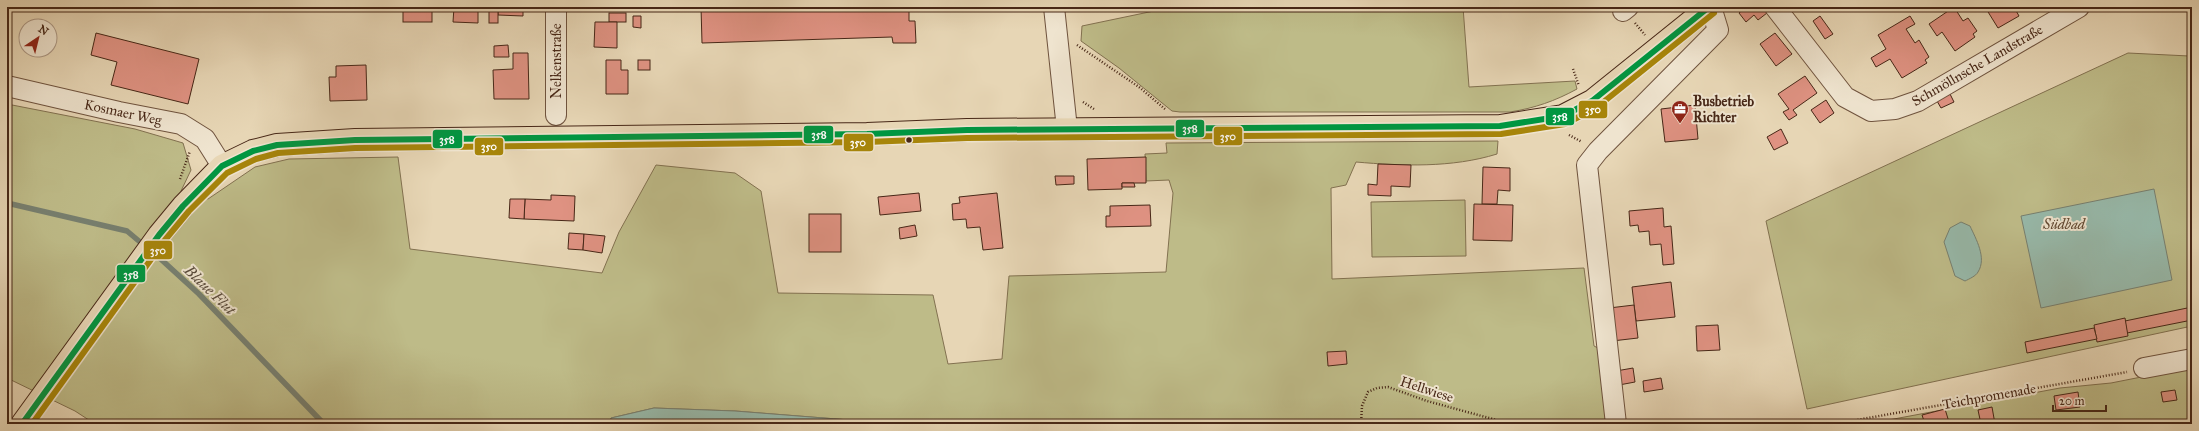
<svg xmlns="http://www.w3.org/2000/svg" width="2199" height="431" font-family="'IM FELL Great Primer',serif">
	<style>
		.green { fill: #bebb88; stroke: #827150 }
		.water { fill: #97b9aa; stroke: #777f6f }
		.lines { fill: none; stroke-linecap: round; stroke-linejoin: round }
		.stream { stroke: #777f6f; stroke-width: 5.5 }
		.building { fill: #df9282; stroke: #472717 }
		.minor-casing { stroke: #6f533e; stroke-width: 22 }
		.major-casing { stroke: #472717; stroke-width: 24 }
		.path { stroke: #472717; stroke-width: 2.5; stroke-dasharray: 1 2; stroke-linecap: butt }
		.minor { stroke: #efe4cf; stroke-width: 20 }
		.major { stroke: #e7d6b5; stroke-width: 22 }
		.bus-1-casing { stroke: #efe4cf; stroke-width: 9 }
		.bus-2-casing { stroke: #efe4cf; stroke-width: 9 }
		.bus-1 { stroke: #009641; stroke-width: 6 }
		.bus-2 { stroke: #a7850a; stroke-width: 6 }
		.bus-dot { fill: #472717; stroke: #efe4cf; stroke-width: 1.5 }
		.labels { text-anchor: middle; stroke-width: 4; stroke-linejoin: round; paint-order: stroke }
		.street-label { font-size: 14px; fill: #472717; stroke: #efe4cf }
		.poi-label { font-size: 14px; font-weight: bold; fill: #472717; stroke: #efe4cf; text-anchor: start }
		.park-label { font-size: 14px; font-style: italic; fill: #5f452e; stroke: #efe4cf }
		.water-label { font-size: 15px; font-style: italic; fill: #5b4c3c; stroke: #efe4cf }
		.line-badge { stroke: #efe4cf; stroke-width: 1.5 }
		.badge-label { font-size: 11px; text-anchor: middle; font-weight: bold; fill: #fff }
	</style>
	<rect width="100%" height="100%" fill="#e7d6b5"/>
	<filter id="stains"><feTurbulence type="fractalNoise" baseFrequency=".005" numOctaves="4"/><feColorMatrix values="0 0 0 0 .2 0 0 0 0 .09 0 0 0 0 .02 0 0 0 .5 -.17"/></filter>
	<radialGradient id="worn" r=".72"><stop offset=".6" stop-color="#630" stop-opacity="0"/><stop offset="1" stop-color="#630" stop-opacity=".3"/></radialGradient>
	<g class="green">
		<path d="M1173,7H1463L1469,87L1575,81L1577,89C1555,101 1535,108 1510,112H1180L1172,111L1119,68L1081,41L1082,26Z"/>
		<path d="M2128,53L2189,56L2192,57V326L1807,409L1766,221Z"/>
		<path d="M7,104L135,129L183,143L191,170L181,191L208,199L255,167L289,159L398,157L410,249L602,273L619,232L656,165L735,173L761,191L778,293L933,295L948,364L1002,359L1009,276L1166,272L1173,193L1169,180L1146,181L1145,154L1167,153L1166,143L1498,141L1497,154C1452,168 1402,166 1356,162L1346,185L1331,188L1332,279L1584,268L1594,346L1602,350L1610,424H900L735,411L654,408L611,418V424H95L75,411L7,378Z"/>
		<path d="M1465,200L1466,256L1372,257L1371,202Z"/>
		<path d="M2192,367V424H1867L2060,388L2111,383Z"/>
	</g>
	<g class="water">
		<path d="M2154,189L2172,280L2041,308L2021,216Z"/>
		<path d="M1961,222L1970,226C1976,239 1987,258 1978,272C1976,276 1969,279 1965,281L1955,276L1944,242L1950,228Z"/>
		<path d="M654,408L735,411L900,424H611V418Z"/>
	</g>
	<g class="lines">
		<g class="stream">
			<path d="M7,203L127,231L146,247"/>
			<path d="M153,252L199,294L324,424"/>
		</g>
	</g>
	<g class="building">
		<rect x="403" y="7" width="29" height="15"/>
		<path d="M454,7H478V23L453,22Z"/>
		<path d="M498,7H523V16L498,15Z"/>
		<path d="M701,7H909V21H915L916,43H893L892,37L702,43Z"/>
		<path d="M1746,7H1762L1767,13L1758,20L1754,15L1746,22L1739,13Z"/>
		<path d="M1954,7L1963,21L1968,18L1977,31L1973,34L1975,37L1955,51L1942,32L1937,36L1929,24Z"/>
		<path d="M1985,7H2014L2019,16L1998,28Z"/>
		<rect x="489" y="11" width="9" height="12"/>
		<rect x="609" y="13" width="17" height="9"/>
		<path d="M633,16H641V28L633,27Z"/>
		<path d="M1820,16L1833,34L1825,39L1813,21Z"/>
		<path d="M1910,16L1915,24L1906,29L1915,43L1919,40L1929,57L1925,60L1927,63L1902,78L1890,59L1876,67L1871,58L1886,49L1878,35Z"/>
		<path d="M595,22H617V48L594,47Z"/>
		<path d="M96,33L199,59L188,104L111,85L117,62L91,55Z"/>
		<path d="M1775,33L1792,54L1776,66L1760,44Z"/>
		<path d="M508,45L509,57H494V46Z"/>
		<path d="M513,53H528L529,99H494L493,70L513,69Z"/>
		<path d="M606,60H621V70H628V94H606Z"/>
		<rect x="638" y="60" width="12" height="10"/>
		<path d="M366,65L367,100L330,101L329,77H336V66Z"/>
		<path d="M1805,76L1817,93L1793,110L1797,115L1789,120L1783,112L1789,109L1778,94Z"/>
		<path d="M1950,94L1954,102L1941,108L1937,101Z"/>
		<path d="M1826,100L1834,113L1820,123L1811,110Z"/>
		<path d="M1695,105L1698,139L1665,142L1661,109Z"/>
		<path d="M1781,129L1788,143L1774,150L1767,137Z"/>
		<path d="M1146,157V183H1122V189L1088,190L1087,159Z"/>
		<path d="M1378,164L1411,165L1410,187L1391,186V196L1368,195V184L1377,185Z"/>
		<path d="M1483,167L1510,168V191L1498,190L1497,204H1482Z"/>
		<path d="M1055,176H1074V184L1056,185Z"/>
		<path d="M1122,183H1134L1135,187H1122Z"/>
		<path d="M919,193L921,211L880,215L878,197Z"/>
		<path d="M997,193L1003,248L983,250L980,227L967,228L966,219L953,220L952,204L960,203L959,197Z"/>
		<path d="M551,195L575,196L574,221L524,219L525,199L551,200Z"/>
		<path d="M510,199H525L524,219L509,218Z"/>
		<path d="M1474,204L1513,205L1512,241L1473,240Z"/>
		<path d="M1150,205L1151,226L1106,227V216H1110V206Z"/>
		<path d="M1663,208L1664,227L1671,226L1674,264L1663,265L1661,244L1650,245L1649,231L1639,232L1638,225L1630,226L1629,211Z"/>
		<rect x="809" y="214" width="32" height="38"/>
		<path d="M915,225L917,236L900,239L899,228Z"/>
		<path d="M569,233L584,234L583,250L568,249Z"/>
		<path d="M584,234L605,236L602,253L583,250Z"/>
		<path d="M1671,282L1675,317L1636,321L1632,287Z"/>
		<path d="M1634,305L1638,338L1612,341L1609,308Z"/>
		<path d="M2192,307V320L2127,333L2125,321Z"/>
		<path d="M2125,318L2128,336L2097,342L2094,325Z"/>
		<path d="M1718,325L1720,350L1697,351L1696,326Z"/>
		<path d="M2094,328L2097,339L2027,353L2025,342Z"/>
		<path d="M1346,351L1347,364L1328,366L1327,352Z"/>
		<path d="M1633,368L1635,382L1619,385L1616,371Z"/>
		<path d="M1661,378L1663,389L1644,392L1643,381Z"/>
		<path d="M2175,390L2177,400L2163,402L2161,392Z"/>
		<path d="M2078,392L2080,407L2056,410L2054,396Z"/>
		<path d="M1992,407L1995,424H1981L1978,410Z"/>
		<path d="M1945,409L1949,422L1925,424L1922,415Z"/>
		<path d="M1427,420V424H1412L1411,421Z"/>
	</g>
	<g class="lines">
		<defs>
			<g id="minor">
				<path d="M556,7V115"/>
				<path d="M1054,7L1067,129"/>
				<path d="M1775,7L1845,97L1871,111L1895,109L1918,101L2079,7"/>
				<path d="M1623,11L1628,7"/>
				<path d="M7,86L119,112L181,124L205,139L222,166"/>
				<path d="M2144,368L2192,359"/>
				<path d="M1616,424L1587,165L1598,151L1718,30L1711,7"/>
			</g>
			<path id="major" d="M22,424L159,235L183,206L222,166L253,151L277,145L355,140L867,134L967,130L1500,126L1563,116L1592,101L1709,7"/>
		</defs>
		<use href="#minor" class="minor-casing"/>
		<use href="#major" class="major-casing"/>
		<g class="path">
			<path d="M1635,23L1645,35"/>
			<path d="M1077,45L1139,87L1165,109"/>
			<path d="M1573,69L1579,86"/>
			<path d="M1083,102L1094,109"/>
			<path d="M1569,135L1582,142"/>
			<path d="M180,179L190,151"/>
			<path d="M1361,424L1362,406L1368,392L1377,388L1388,387L1427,401L1511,424"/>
			<path d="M1834,424L2127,372"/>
		</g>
		<use href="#minor" class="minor"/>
		<use href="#major" class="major"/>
		<defs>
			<path id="bus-1" d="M22,424L159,235L183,206L222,166L253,151L277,145L355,140L867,134L967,130L1500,126L1563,116L1592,101L1709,7"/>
			<path id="bus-2" d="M32,424L165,240L189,211L227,173L256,159L278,153L355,148L867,142L967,138L1501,134L1565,124L1596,108L1714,13"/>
		</defs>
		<use href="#bus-1" class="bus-1-casing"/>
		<use href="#bus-2" class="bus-2-casing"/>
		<use href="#bus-1" class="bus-1"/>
		<use href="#bus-2" class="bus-2"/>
	</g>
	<defs>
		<symbol id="office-pin" viewBox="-11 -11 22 30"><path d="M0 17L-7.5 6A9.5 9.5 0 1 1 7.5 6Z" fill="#8f2418" stroke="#efe4cf"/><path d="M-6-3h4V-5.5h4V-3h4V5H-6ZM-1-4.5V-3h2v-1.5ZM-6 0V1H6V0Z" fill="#fff"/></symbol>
	</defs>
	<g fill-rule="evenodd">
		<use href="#office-pin" x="1670" y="99" width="20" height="27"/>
	</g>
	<circle class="bus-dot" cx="909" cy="140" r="3.5"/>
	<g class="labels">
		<g class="street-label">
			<text transform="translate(556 61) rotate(-90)" y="5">Nelkenstraße</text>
			<text transform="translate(1977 65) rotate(-30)" y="5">Schmöllnsche Landstraße</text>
			<text transform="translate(123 112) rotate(12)" y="5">Kosmaer Weg</text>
			<text transform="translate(1427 389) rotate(18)" y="5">Hellwiese</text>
			<text transform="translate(1989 396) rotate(-10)" y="5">Teichpromenade</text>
		</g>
		<g class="poi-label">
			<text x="1693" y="106">Busbetrieb<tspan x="1693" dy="16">Richter</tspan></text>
		</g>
		<g class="park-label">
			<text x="2064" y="229">Südbad</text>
		</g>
		<g class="water-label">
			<text transform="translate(210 290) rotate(44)" y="5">Blaue Flut</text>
		</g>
	</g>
	<g class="line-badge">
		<rect x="1578" y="100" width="30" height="19" rx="4" fill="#a7850a"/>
		<rect x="1545" y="107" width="30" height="19" rx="4" fill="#009641"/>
		<rect x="1175" y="119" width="30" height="19" rx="4" fill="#009641"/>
		<rect x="803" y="125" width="31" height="19" rx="4" fill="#009641"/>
		<rect x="1213" y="126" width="30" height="20" rx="4" fill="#a7850a"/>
		<rect x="432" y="129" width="31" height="20" rx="4" fill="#009641"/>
		<rect x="843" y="133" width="31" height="19" rx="4" fill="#a7850a"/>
		<rect x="474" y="137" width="30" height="19" rx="4" fill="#a7850a"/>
		<rect x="143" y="240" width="30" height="20" rx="4" fill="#a7850a"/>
		<rect x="116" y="264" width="30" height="19" rx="4" fill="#009641"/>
	</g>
	<g class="badge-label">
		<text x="1593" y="113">350</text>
		<text x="1560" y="120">358</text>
		<text x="1190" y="132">358</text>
		<text x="819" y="138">358</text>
		<text x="1228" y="140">350</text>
		<text x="447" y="143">358</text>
		<text x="858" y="146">350</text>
		<text x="489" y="150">350</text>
		<text x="158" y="254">350</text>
		<text x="131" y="278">358</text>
	</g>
	<rect width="2199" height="431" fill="none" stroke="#e7d6b5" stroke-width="24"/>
	<rect x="8" y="8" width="2183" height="415" fill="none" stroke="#472717" stroke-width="2"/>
	<rect x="12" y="12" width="2175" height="407" fill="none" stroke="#472717"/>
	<g transform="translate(38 38) rotate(35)"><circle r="19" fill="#efe4cf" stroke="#ac9885"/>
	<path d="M0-3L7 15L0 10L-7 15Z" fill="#8f2418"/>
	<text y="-6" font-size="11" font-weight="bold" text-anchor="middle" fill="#472717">N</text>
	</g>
	<path d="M2053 405v6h53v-6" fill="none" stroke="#472717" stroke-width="2"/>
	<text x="2059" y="405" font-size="12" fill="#472717" stroke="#efe4cf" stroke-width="3" paint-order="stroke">20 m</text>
	<rect width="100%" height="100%" filter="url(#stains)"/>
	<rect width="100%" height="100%" fill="url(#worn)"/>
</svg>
